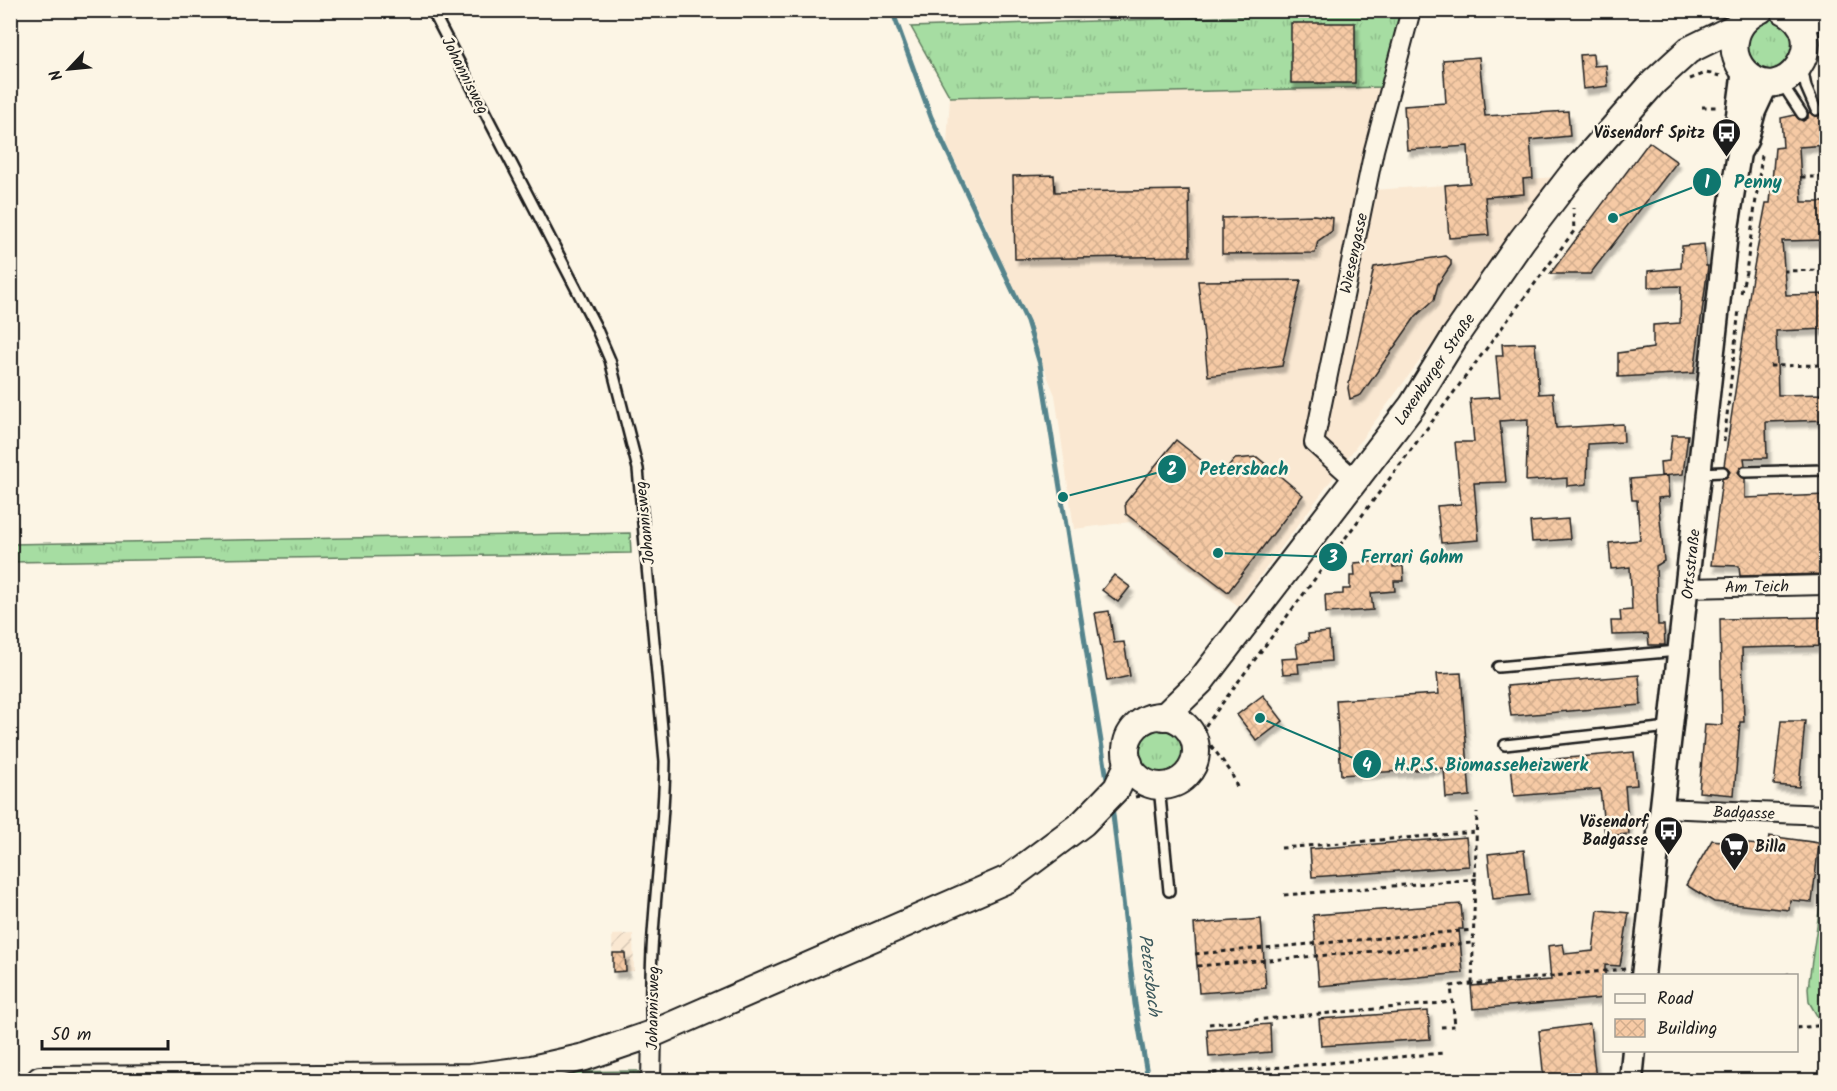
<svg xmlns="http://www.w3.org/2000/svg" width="1837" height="1091" font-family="Kalam,sans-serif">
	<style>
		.built { fill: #fae8d2 }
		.industrial { fill: url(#industrial-furrows) }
		.grass { fill: url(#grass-tufts); stroke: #617c5f; stroke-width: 1.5 }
		.forest { fill: url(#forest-firs); stroke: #617c5f; stroke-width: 1.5 }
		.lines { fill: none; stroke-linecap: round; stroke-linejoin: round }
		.stream { stroke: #54848c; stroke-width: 5 }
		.building { fill: url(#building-cross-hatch); stroke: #1c1c1c; stroke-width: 1.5; filter: url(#shadow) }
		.service-casing { stroke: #1c1c1c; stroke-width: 14 }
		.minor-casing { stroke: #1c1c1c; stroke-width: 22 }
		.tertiary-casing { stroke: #1c1c1c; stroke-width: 27 }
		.secondary-casing { stroke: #1c1c1c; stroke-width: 30 }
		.path { stroke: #1c1c1c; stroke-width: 3; stroke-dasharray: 4.5 4.5; stroke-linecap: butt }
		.service { stroke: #fcf5e5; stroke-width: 9 }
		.minor { stroke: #fcf5e5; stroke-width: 18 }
		.tertiary { stroke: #fcf5e5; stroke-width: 22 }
		.secondary { stroke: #fcf5e5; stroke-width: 26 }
		.labels { text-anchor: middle; stroke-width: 5; stroke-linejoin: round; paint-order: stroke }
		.street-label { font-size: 16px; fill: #1c1c1c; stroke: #fcf5e5 }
		.poi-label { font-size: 16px; font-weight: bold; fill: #1c1c1c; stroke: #fcf5e5; text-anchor: end }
		.water-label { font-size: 18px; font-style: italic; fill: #3d595d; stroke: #fcf5e5 }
		.leader { fill: none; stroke: #0f766e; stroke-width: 2 }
		.callout-dot { fill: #0f766e; stroke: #fcf5e5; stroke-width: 2 }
		.mark-label { font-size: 18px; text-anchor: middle; font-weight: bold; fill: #fff }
		.callout-label { font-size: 18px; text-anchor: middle; font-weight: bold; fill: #0f766e; stroke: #fcf5e5; stroke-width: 5; stroke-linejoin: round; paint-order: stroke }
	</style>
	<defs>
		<pattern id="industrial-furrows" width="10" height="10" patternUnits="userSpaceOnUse" patternTransform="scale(1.5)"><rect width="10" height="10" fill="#fae8d2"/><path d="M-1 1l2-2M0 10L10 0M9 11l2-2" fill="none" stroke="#d6c6b4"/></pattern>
		<pattern id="grass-tufts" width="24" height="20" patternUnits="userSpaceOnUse" patternTransform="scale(1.5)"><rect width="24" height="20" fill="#a6dda2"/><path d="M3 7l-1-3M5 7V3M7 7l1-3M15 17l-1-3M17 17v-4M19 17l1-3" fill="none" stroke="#8ebd8b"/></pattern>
		<pattern id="forest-firs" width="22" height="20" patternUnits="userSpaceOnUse" patternTransform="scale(1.5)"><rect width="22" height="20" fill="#a6dda2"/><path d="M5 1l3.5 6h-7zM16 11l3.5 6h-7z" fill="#8ebd8b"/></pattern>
		<pattern id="building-cross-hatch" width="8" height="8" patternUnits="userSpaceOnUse" patternTransform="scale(1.5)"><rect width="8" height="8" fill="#f6caa5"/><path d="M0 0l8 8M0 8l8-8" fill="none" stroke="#d2ad8d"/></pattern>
		<filter id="shadow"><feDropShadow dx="3.5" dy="6" stdDeviation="1.5" flood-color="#0004"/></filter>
	</defs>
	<rect width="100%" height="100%" fill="#fcf5e5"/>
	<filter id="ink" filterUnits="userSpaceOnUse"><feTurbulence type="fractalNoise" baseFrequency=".0167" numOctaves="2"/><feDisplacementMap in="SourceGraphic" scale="12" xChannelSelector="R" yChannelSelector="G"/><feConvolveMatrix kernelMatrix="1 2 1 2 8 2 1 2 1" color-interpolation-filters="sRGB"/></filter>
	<g filter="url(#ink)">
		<path class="built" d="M1386,87L1373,190L1556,177L1238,606L1130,522L1074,529L1055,395L988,230L947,144L950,97Z"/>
		<path class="industrial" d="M633,934L634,971L613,972L612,935Z"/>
		<g class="grass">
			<path d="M1401,11L1386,87L950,97L911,27Z"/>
			<path d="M1770,15L1780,17L1802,46L1778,75L1751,67L1742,39Z"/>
			<path d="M630,533L631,553L10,562L11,544Z"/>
			<circle cx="1161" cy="751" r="21"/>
			<path d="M637,1071L644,1075V1080H513L561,1072Z"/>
		</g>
		<path class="forest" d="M1823,884L1826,886V923L1819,981L1826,986V1021H1820L1809,1002L1808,988Z"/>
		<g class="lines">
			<g class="stream">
				<path d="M892,10L931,117L1027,321L1040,364L1108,785"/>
				<path d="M1112,806L1135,1004L1148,1080"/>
			</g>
		</g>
		<g class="building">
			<rect x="1291" y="23" width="64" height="60"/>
			<path d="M1593,54L1594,66L1606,65L1608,86L1583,89L1580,55Z"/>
			<path d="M1479,57L1485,116L1568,111L1570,136L1530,140L1533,178L1523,179L1524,194L1485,197L1489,235L1449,238L1445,185L1470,183L1468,146L1407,150L1404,106L1446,103L1443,60Z"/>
			<path d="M1827,108V145L1799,147L1802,202H1827V240L1782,241L1786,295L1827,294V329L1776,331L1778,395L1827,394V420L1766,422L1767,458H1744L1745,465L1738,472L1745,479V498L1827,495V574L1740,576L1739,566L1711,565L1722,479L1730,472L1724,466L1752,277L1766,203H1770L1775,148L1783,147L1781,118L1795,115L1803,121L1808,118V112L1818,116L1822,109Z"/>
			<path d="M1649,142L1677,162L1590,274H1550Z"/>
			<path d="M1054,175L1055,192L1189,190L1190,256L1015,259L1013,176Z"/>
			<path d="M1314,215L1333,218L1332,231L1318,241L1315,253L1222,254V218Z"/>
			<path d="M1704,244L1706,266H1708L1694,373L1618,377V353L1653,348V325L1680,323L1681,286L1648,287V271L1681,268L1682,246Z"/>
			<path d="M1446,256L1451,260V265L1438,284L1434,300L1416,316L1361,395L1350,399L1348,388L1374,267Z"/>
			<path d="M1301,280L1282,366L1208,376L1198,281Z"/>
			<path d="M1535,343L1539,394L1553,393L1556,428L1623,424L1624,442L1588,444L1587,484L1567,486V478L1526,481L1528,419L1500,421L1506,482L1474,483L1479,540L1441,543L1437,506L1461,504L1455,442H1474L1470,399L1500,397L1496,356H1503L1502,344Z"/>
			<path d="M1672,435H1688L1683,474L1661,476L1660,462L1669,461Z"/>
			<path d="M1176,440L1221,476L1235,459L1257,457L1303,495L1228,592L1126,514L1125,503Z"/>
			<path d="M1667,476L1669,497L1658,498L1664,561L1656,566L1658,625H1664L1665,645H1649L1648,634L1612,635L1611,621H1621L1620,611L1632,610L1630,567L1611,569L1609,543L1640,540L1637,500H1632L1630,479Z"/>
			<path d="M1568,519L1570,539L1532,542L1530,522Z"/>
			<path d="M1392,560L1393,567L1403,566L1404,581H1394L1395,591L1371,593L1373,610L1326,613L1325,595L1343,594V589H1350V576H1355L1354,563Z"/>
			<path d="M1114,575L1130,587L1118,602L1102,590Z"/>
			<path d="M1109,611L1114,643L1124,642L1130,676L1107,681L1095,613Z"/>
			<path d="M1827,617V646L1742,648L1744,722H1740L1734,795L1699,792L1705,724L1722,725L1720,619Z"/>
			<path d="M1329,632L1331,661L1298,664L1299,673L1283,674L1281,659L1298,658L1296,644L1309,640L1308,634Z"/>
			<path d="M1461,673L1470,796L1446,798L1444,768L1341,775L1336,700L1439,694L1437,674Z"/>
			<path d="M1639,675L1641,705L1511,716L1507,686Z"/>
			<path d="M1263,695L1283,721L1257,741L1237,715Z"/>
			<path d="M1781,721H1805L1799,787L1774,785Z"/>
			<path d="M1634,752L1637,785L1625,786L1629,834L1605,836L1600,789L1514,796L1511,763Z"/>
			<path d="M1769,836L1819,843L1812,902L1790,900L1789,910L1714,902L1686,885L1712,840L1767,846Z"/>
			<path d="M1466,837L1469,866L1312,877L1310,849Z"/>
			<path d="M1524,850L1529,895L1493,899L1488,854Z"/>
			<path d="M1461,904L1463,929H1459L1463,973L1319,986L1313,915Z"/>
			<path d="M1598,910L1629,913L1620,966L1605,965V998L1473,1009L1471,986L1551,980L1548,946L1563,944L1565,954L1593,951Z"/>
			<path d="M1261,919L1266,988L1199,993L1194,924Z"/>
			<path d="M613,953H625L626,971L613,972Z"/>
			<path d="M1428,1011L1430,1039L1321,1046L1319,1019Z"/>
			<path d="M1270,1024L1271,1052L1209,1057L1207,1029Z"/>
			<path d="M1590,1024L1596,1080H1544L1539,1031Z"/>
		</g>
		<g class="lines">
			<defs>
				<g id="service">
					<path d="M432,10L595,325L610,360L638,469L665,761C664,851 646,942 652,1032"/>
					<path d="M1802,67L1806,87L1816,110"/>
					<path d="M1781,82L1802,114"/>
					<path d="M1745,472L1826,470"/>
					<path d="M1700,473L1723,472"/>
					<path d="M1498,667L1678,651"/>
					<path d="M1505,745L1669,727"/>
					<path d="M1159,786L1169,891"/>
				</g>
				<g id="minor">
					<path d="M1355,480L1314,443L1374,150L1411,10"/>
					<path d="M1688,588L1826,585"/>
					<path d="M1662,808L1826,815"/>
					<path d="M651,1080L652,1034"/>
				</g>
				<g id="tertiary">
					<path d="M1735,137L1744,70"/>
					<path d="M1643,976L1726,234L1739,153L1746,141L1754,111L1767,83"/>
					<path d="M1631,1080L1634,1050"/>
				</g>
				<g id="secondary">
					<path d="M1760,10C1747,16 1737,26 1735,41C1733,52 1737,63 1744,71C1783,114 1837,36 1783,10"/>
					<path d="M1798,20L1826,16"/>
					<circle cx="1161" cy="751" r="35"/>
					<path d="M1164,717L1200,682L1412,406L1456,335L1522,240L1571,176L1654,82L1689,50L1740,25"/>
					<path d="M40,1080L471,1077L532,1069L585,1057L652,1034L1008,879L1083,823L1117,788L1129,763"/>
				</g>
			</defs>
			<use href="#service" class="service-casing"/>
			<use href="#minor" class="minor-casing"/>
			<use href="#tertiary" class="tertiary-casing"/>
			<use href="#secondary" class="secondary-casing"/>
			<g class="path">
				<path d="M1690,79L1706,73L1721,76"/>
				<path d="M1702,107H1719"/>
				<path d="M1801,177H1826"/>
				<path d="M1758,178H1773"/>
				<path d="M1783,271L1826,270"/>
				<path d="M1741,293L1746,272L1762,155"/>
				<path d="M1770,366L1826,365"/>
				<path d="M1724,442L1739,309"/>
				<path d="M1237,787L1231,772L1203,735L1206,725L1574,231L1573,208"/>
				<path d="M1135,797L1149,794"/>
				<path d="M1281,848L1477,832"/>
				<path d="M1284,895L1477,879"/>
				<path d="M1195,954L1473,930"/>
				<path d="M1197,966L1472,943"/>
				<path d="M1787,973L1789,976"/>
				<path d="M1472,984L1477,812"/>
				<path d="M1209,1024L1453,1002"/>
				<path d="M1441,1027L1455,1026L1451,986L1625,969"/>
				<path d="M1796,1028L1826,1025"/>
				<path d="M1213,1073L1444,1053"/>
			</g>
			<use href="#service" class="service"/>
			<use href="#minor" class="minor"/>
			<use href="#tertiary" class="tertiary"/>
			<use href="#secondary" class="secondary"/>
		</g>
	</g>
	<defs>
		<symbol id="bus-pin" viewBox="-11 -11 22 30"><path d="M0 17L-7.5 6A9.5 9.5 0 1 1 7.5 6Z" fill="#1c1c1c" stroke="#fcf5e5"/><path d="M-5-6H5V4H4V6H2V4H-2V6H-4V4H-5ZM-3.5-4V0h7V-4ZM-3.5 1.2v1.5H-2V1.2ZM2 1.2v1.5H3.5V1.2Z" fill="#fff"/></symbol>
		<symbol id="supermarket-pin" viewBox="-11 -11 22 30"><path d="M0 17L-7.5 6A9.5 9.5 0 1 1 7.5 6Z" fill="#1c1c1c" stroke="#fcf5e5"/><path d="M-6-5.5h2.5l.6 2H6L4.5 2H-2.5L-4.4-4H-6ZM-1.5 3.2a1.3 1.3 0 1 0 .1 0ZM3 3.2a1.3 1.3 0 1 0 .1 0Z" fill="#fff"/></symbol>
	</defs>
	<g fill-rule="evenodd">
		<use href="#bus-pin" x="1710" y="116" width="33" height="45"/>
		<use href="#bus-pin" x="1652" y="814" width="33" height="45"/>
		<use href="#supermarket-pin" x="1718" y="830" width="33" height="45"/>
	</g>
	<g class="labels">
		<g class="street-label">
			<text transform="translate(466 75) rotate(63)" y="6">Johannisweg</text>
			<text transform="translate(1353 253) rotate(-78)" y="6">Wiesengasse</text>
			<text transform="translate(1434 369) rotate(-56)" y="6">Laxenburger Straße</text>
			<text transform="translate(644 523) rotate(-96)" y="6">Johannisweg</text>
			<text transform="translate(1690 564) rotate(-84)" y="6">Ortsstraße</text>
			<text transform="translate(1757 586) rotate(-1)" y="6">Am Teich</text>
			<text transform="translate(1744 812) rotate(2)" y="6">Badgasse</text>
			<text transform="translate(652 1008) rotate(-89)" y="6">Johannisweg</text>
		</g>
		<g class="poi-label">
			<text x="1705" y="138">Vösendorf Spitz</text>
			<text x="1648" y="827">Vösendorf<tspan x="1648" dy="18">Badgasse</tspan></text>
			<text x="1755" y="852" text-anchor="start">Billa</text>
		</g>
		<g class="water-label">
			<text transform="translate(1150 975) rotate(83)" y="6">Petersbach</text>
		</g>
	</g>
	<path class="leader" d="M1613 218L1707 182M1063 497L1172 469M1218 553L1333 557M1260 718L1367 764"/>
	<g class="callout-dot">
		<circle cx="1613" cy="218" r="6"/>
		<circle cx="1063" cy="497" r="6"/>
		<circle cx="1218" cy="553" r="6"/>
		<circle cx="1260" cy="718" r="6"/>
		<circle cx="1707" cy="182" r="15"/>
		<circle cx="1172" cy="469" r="15"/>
		<circle cx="1333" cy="557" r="15"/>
		<circle cx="1367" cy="764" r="15"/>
	</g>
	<g class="mark-label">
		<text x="1707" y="188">1</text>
		<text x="1172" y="475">2</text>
		<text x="1333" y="563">3</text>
		<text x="1367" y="771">4</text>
	</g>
	<g class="callout-label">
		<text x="1758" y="188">Penny</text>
		<text x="1244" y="475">Petersbach</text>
		<text x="1412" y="563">Ferrari Gohm</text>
		<text x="1491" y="771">H.P.S. Biomasseheizwerk</text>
	</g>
	<rect width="1837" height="1091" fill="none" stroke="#fcf5e5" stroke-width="36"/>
	<rect x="18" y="18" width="1801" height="1055" fill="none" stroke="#1c1c1c" stroke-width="2" filter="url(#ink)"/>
	<rect x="1603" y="974" width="195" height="78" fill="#fcf5e5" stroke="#a29e95" stroke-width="1.5"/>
	<rect x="1615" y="994" width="30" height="9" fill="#fcf5e5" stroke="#a29e95" stroke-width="1.5"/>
	<text x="1657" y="1004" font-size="18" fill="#1c1c1c">Road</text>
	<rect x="1615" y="1019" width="30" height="18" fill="url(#building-cross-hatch)" stroke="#a29e95" stroke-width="1.5"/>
	<text x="1657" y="1034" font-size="18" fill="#1c1c1c">Building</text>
	<g transform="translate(69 69) rotate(244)" stroke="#fcf5e5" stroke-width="4.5" paint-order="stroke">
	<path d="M0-4.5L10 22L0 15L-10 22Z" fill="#1c1c1c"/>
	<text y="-9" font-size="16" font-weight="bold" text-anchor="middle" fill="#1c1c1c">N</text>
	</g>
	<path d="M42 1040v9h126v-9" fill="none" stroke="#1c1c1c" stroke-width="3"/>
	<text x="51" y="1040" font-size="18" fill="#1c1c1c" stroke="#fcf5e5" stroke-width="4.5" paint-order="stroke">50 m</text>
</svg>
